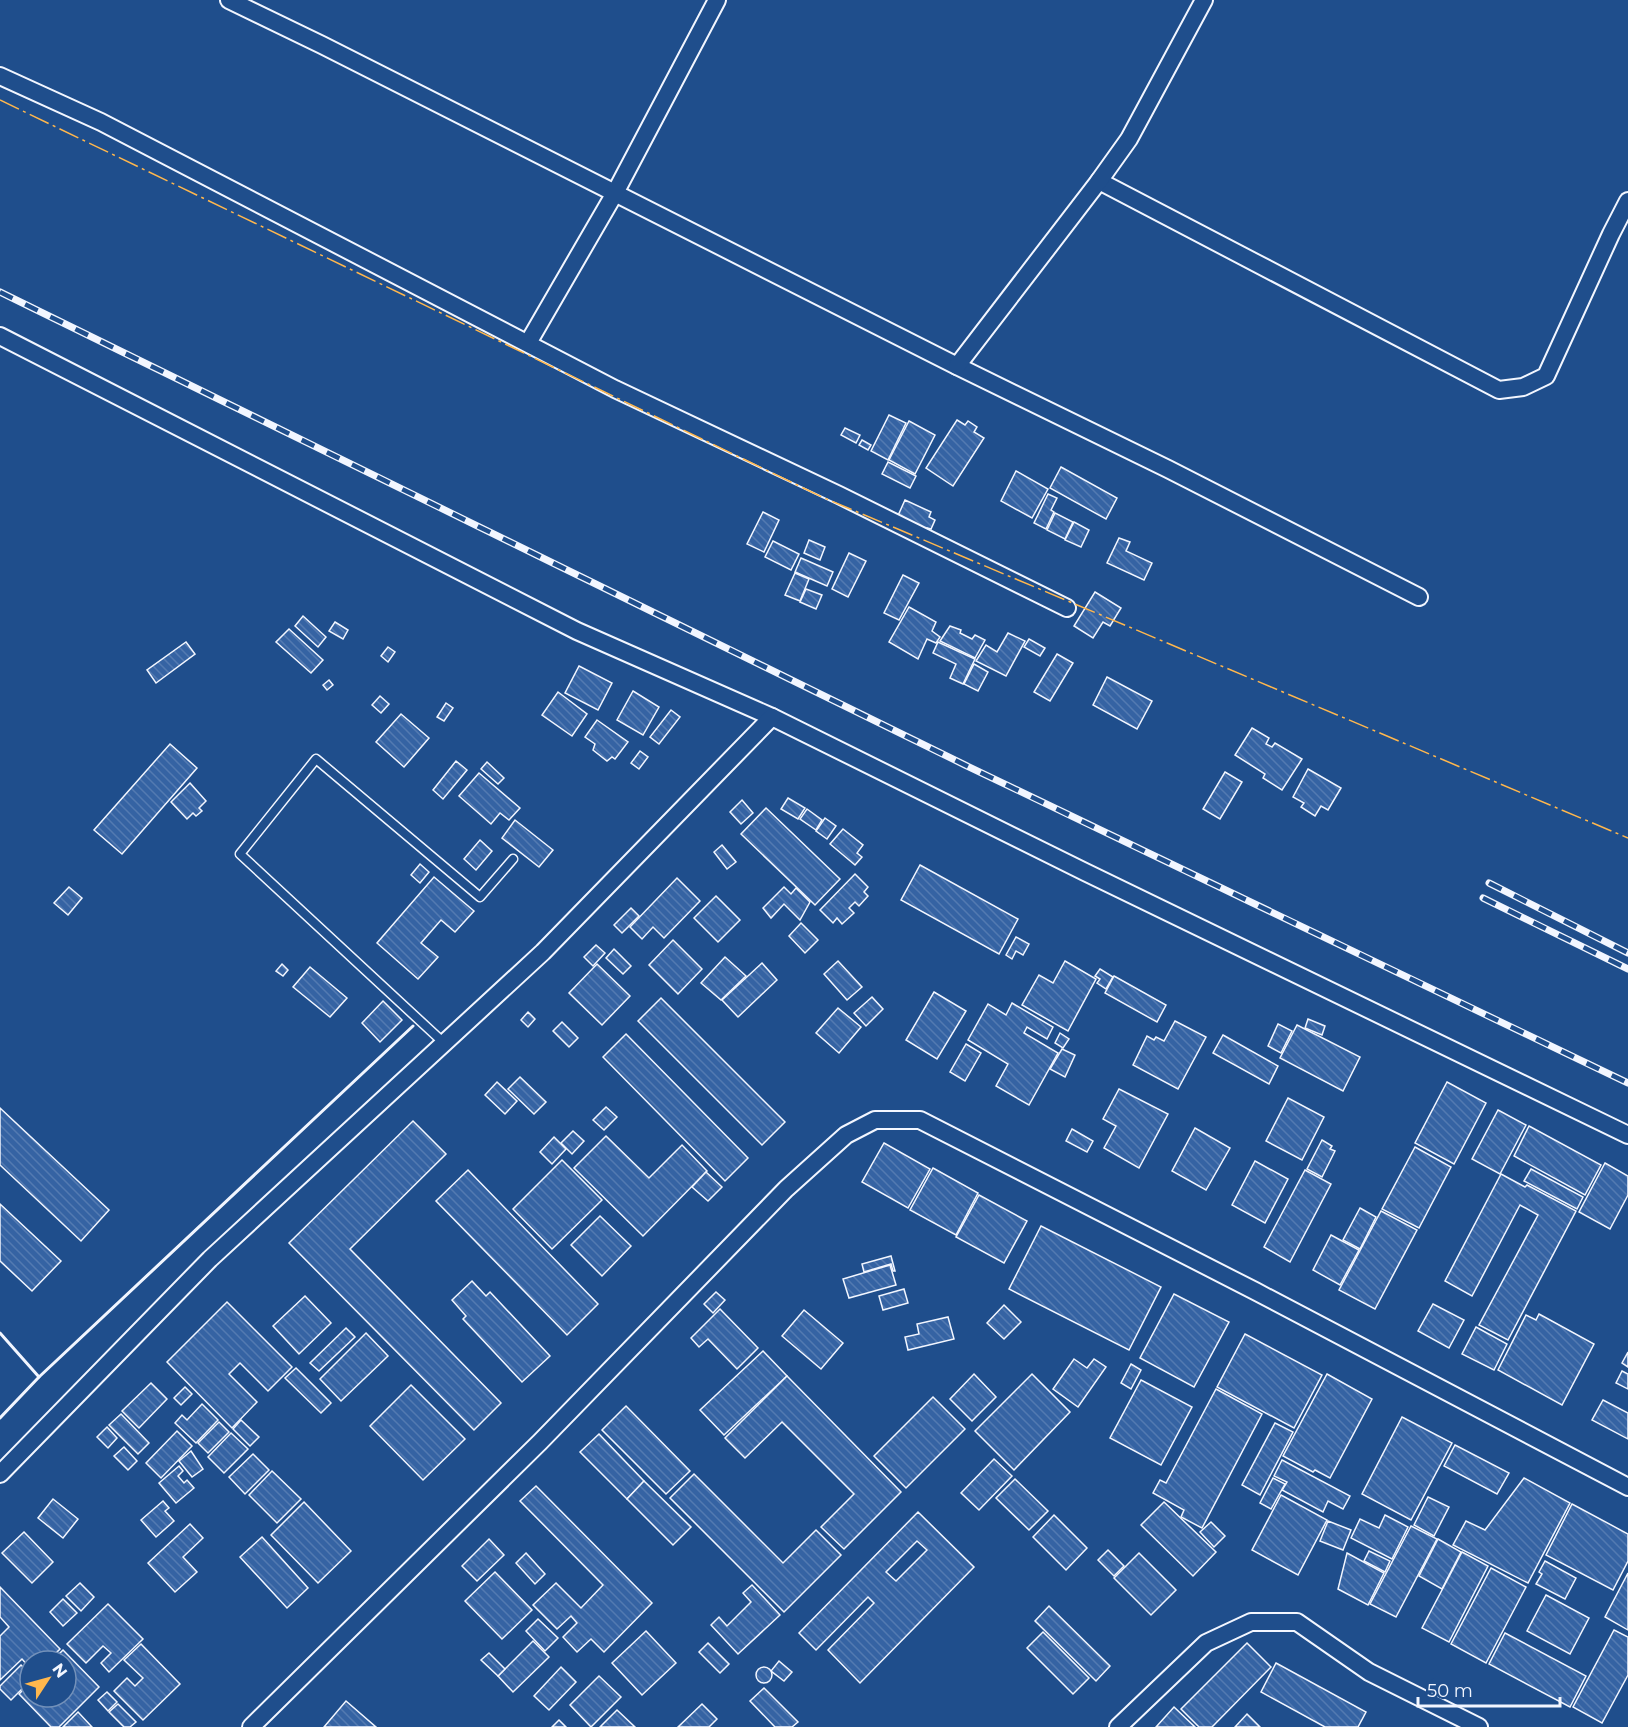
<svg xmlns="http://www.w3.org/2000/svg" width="1628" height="1727" font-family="Montserrat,sans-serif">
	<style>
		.building { fill: url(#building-back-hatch); stroke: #f2f6ff; stroke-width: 1.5; fill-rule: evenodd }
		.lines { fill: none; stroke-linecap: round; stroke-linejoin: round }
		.service-casing { stroke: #f2f6ff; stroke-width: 11 }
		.minor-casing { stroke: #f2f6ff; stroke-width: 20 }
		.service { stroke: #1f4e8c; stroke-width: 8 }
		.minor { stroke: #1f4e8c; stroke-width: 16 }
		.rail-casing { stroke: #f2f6ff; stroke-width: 7 }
		.rail { stroke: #1f4e8c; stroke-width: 4.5; stroke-dasharray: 14; stroke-linecap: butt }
		.wall { stroke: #f2f6ff; stroke-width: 3 }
		.power { stroke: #ffb74d; stroke-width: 1.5; stroke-dasharray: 21 4.5 3 4.5; stroke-linecap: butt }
	</style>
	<defs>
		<pattern id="building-back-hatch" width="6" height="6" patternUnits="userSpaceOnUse" patternTransform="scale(1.5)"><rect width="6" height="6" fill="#3563a3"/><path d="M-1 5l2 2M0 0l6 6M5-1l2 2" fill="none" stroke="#537ab1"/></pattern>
	</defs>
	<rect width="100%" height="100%" fill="#1f4e8c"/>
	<g class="building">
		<path d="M889,415L906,423L888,460L871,451Z"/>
		<path d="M957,420L965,425L968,421L977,427L974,432L984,438L953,486L926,468Z"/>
		<path d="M909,421L935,435L915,474L889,460Z"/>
		<path d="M845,428L860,435L856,443L841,435Z"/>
		<path d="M862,440L871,445L868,450L859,445Z"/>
		<path d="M888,462L916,476L910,488L882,474Z"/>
		<path d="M1061,467L1117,498L1106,519L1050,488Z"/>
		<path d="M1016,471L1048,489L1032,518L1001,501Z"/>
		<path d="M1048,494L1057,498L1051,510L1054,512L1046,529L1034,523Z"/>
		<path d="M905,500L931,512L929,517L935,520L931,529L927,528L925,533L896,520Z"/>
		<path d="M763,512L779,520L764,552L747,544Z"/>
		<path d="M1055,513L1073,522L1065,539L1047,530Z"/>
		<path d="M1074,522L1089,530L1081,547L1065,540Z"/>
		<path d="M1119,538L1130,542L1126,551L1152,563L1144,580L1107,563Z"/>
		<path d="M809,540L825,547L820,560L804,553Z"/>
		<path d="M773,541L799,554L791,570L765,557Z"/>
		<path d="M849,553L866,561L848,597L832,589Z"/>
		<path d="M801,558L833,572L827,586L795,572Z"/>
		<path d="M795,573L809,579L800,601L785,595Z"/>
		<path d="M903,575L919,583L899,620L884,613Z"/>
		<path d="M806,589L822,595L816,609L800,602Z"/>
		<path d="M1095,592L1121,608L1110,626L1103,622L1093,638L1074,626Z"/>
		<path d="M909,607L936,622L932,631L940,637L936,643L927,639L918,659L889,642Z"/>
		<path d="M303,616L326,637L318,647L295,626Z"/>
		<path d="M335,622L348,630L343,639L329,631Z"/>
		<path d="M950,626L961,630L960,633L972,639L975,635L985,640L975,658L940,641Z"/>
		<path d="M289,629L323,660L311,673L276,642Z"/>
		<path d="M1008,633L1025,641L1006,676L976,661L986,645L997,652Z"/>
		<path d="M1029,639L1045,648L1040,656L1024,647Z"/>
		<path d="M186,642L195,654L156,683L147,670Z"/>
		<path d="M938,642L975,659L963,684L950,678L956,664L933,653Z"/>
		<path d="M388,647L395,652L388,662L381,656Z"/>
		<path d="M1057,654L1073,663L1050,701L1034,692Z"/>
		<path d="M974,664L988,672L978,691L964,684Z"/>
		<path d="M579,666L612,683L598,710L565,693Z"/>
		<path d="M1107,677L1152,701L1137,729L1093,705Z"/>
		<path d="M329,680L333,685L327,690L323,685Z"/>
		<path d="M633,691L659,707L643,735L617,720Z"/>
		<path d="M558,692L587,714L572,736L542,715Z"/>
		<path d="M380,696L389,704L381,713L372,705Z"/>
		<path d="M446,703L453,708L444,721L437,717Z"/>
		<path d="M671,710L680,717L659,744L650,737Z"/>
		<path d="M401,714L429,738L404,767L376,742Z"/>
		<path d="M597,720L628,742L615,759L612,757L607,761L593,750L595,744L585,737Z"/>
		<path d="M1252,728L1269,738L1266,744L1272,747L1275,743L1302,759L1282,790L1263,778L1265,774L1235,755Z"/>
		<path d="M170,744L197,768L122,854L94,830Z"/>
		<path d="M640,751L648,757L639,769L631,763Z"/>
		<path d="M456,761L467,770L443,799L433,790Z"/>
		<path d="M487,762L504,778L498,784L481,769Z"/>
		<path d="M1308,769L1341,788L1328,810L1321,806L1315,816L1301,807L1304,803L1293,797Z"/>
		<path d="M1225,772L1242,782L1220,819L1203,809Z"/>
		<path d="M479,773L520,808L509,820L500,813L491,824L459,796Z"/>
		<path d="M190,783L206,801L199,808L202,811L196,816L193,813L187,819L171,802Z"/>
		<path d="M788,798L805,808L798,819L781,809Z"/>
		<path d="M742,800L753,813L741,824L730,812Z"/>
		<path d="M766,808L840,879L815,905L741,834Z"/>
		<path d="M807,809L822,820L816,830L800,819Z"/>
		<path d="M825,818L836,826L827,839L816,831Z"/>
		<path d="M515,820L553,850L539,867L502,838Z"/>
		<path d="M843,829L863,845L857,853L862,857L855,865L830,844Z"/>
		<path d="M480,840L492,851L476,870L464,859Z"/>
		<path d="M722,845L736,862L727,869L714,852Z"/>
		<path d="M420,864L429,872L420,883L411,875Z"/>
		<path d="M920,865L1018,919L999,954L901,900Z"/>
		<path d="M855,874L868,887L864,892L868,896L859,906L855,902L849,908L854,913L842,924L837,918L833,923L820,910Z"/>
		<path d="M434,877L474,911L455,932L441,920L421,943L438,957L418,979L377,943Z"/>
		<path d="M677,878L700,901L664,938L653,927L642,939L630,927Z"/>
		<path d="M69,887L82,898L68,915L54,903Z"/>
		<path d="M784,887L791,894L796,888L810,902L800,920L784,904L771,918L763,908Z"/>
		<path d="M716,896L740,920L718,942L694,918Z"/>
		<path d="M631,908L639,916L622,933L614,925Z"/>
		<path d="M801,923L818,940L805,953L789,936Z"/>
		<path d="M1016,937L1029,944L1023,955L1016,951L1012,959L1006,955Z"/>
		<path d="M673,940L702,969L678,994L649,965Z"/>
		<path d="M596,945L605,953L593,966L584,957Z"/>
		<path d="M614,949L631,966L623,974L606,958Z"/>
		<path d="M725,957L746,976L721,1000L701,983Z"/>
		<path d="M838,961L862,987L847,1000L824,974Z"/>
		<path d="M1065,961L1096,979L1068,1031L1022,1005L1039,975L1053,983Z"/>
		<path d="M762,963L777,980L738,1017L722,1000Z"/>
		<path d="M282,964L288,970L283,976L276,971Z"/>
		<path d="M597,964L630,996L602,1025L569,993Z"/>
		<path d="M310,967L347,998L330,1017L293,987Z"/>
		<path d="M1100,969L1113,977L1106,989L1097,983L1100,979L1095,976Z"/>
		<path d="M1114,976L1166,1005L1157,1022L1105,993Z"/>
		<path d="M934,992L966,1011L937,1059L906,1040Z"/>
		<path d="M872,997L883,1009L866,1026L854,1013Z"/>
		<path d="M661,998L785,1122L762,1145L638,1021Z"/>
		<path d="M383,1001L402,1020L380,1042L362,1023Z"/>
		<path d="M1012,1003L1053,1027L1047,1039L1027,1027L1024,1033L1058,1053L1029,1105L996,1086L1008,1064L968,1040L988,1004L1006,1015Z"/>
		<path d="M838,1008L861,1027L839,1053L816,1033Z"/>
		<path d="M528,1012L535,1019L528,1027L521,1020Z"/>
		<path d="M1308,1019L1325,1026L1322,1035L1305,1028Z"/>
		<path d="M1175,1021L1206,1037L1178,1089L1133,1065L1147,1036L1154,1040L1156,1037L1164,1041Z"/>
		<path d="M562,1022L578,1038L569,1047L553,1031Z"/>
		<path d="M1278,1024L1292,1031L1281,1053L1268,1046Z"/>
		<path d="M1297,1025L1360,1057L1343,1091L1280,1058Z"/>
		<path d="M1060,1033L1069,1039L1063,1048L1055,1043Z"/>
		<path d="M626,1034L748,1158L725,1181L603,1057Z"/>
		<path d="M1223,1035L1278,1066L1269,1084L1213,1053Z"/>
		<path d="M966,1044L981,1053L965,1081L950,1072Z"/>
		<path d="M1062,1049L1075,1055L1065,1077L1050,1069Z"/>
		<path d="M520,1077L546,1102L534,1114L508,1089Z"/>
		<path d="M497,1082L517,1101L505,1114L485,1095Z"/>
		<path d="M1447,1082L1486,1103L1454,1164L1415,1143Z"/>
		<path d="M1119,1089L1168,1114L1139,1168L1104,1148L1116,1126L1103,1119Z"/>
		<path d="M1288,1098L1324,1117L1302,1160L1266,1141Z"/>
		<path d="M606,1107L617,1117L604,1130L593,1120Z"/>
		<path d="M0,1108L109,1210L81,1241L0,1165Z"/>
		<path d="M1498,1110L1526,1125L1500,1174L1472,1159Z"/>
		<path d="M413,1121L446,1154L350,1249L501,1403L474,1430L289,1243Z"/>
		<path d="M1529,1126L1601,1165L1585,1195L1514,1156Z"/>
		<path d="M1195,1128L1230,1148L1206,1190L1172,1171Z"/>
		<path d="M1072,1129L1093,1141L1087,1152L1066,1141Z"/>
		<path d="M573,1131L584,1141L572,1154L561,1143Z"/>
		<path d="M606,1136L649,1178L682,1145L707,1171L643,1236L574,1168Z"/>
		<path d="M554,1137L566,1149L552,1164L540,1152Z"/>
		<path d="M1322,1140L1332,1146L1330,1149L1335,1151L1322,1177L1307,1169Z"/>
		<path d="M884,1143L930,1169L908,1208L862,1182Z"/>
		<path d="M1415,1147L1451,1167L1419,1228L1382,1209Z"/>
		<path d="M562,1160L602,1200L552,1249L513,1209Z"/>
		<path d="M1255,1161L1288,1179L1265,1223L1232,1205Z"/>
		<path d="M1605,1163L1628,1176V1195L1610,1229L1579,1212Z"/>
		<path d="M933,1168L978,1193L956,1235L910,1210Z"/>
		<path d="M1531,1169L1583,1197L1577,1209L1524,1181Z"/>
		<path d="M468,1170L598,1304L567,1335L436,1201Z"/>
		<path d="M1305,1170L1331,1184L1290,1262L1264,1247Z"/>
		<path d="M706,1172L722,1187L708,1201L692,1187Z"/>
		<path d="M1501,1174L1525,1187L1527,1185L1576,1211L1508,1340L1479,1325L1538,1215L1520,1205L1472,1296L1445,1281Z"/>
		<path d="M979,1195L1027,1221L1004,1263L956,1237Z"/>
		<path d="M0,1204L61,1261L32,1291L0,1261Z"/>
		<path d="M1360,1208L1376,1217L1360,1249L1343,1240Z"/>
		<path d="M1381,1211L1417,1230L1375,1309L1339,1290Z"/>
		<path d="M600,1216L631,1246L602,1276L571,1245Z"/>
		<path d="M1041,1226L1161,1287L1129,1350L1009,1289Z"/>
		<path d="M1331,1235L1359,1250L1340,1285L1313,1270Z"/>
		<path d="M891,1256L895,1271H893L891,1264L864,1272L862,1264Z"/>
		<path d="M890,1265L896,1285L849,1298L843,1279Z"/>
		<path d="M472,1281L486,1296L490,1292L550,1356L522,1382L463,1319L466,1316L452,1300Z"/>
		<path d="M904,1289L908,1303L883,1310L879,1296Z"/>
		<path d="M716,1292L725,1300L713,1313L704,1304Z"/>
		<path d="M1174,1294L1229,1322L1194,1387L1140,1358Z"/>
		<path d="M305,1296L331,1323L299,1354L273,1326Z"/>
		<path d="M227,1302L292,1367L268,1391L240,1363L229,1374L257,1402L232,1428L167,1362Z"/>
		<path d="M1433,1304L1464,1320L1449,1348L1418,1331Z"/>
		<path d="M1004,1305L1021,1322L1004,1339L987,1323Z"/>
		<path d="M720,1309L758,1348L737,1369L708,1339L699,1347L691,1338Z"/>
		<path d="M804,1310L843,1343L821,1369L782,1336Z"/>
		<path d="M1539,1314L1594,1344L1562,1405L1498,1370L1526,1315L1536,1320Z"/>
		<path d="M948,1317L954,1339L908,1350L905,1337L919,1334L917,1324Z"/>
		<path d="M1476,1327L1507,1344L1494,1370L1462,1354Z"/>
		<path d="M346,1328L355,1337L319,1371L310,1363Z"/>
		<path d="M366,1333L388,1356L341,1401L320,1379Z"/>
		<path d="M1245,1334L1322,1375L1294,1428L1217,1387Z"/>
		<path d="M763,1351L787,1376L724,1435L700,1410Z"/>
		<path d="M1628,1352V1367L1622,1363Z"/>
		<path d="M1074,1359L1087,1368L1094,1359L1106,1367L1078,1407L1053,1389Z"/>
		<path d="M1131,1364L1141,1370L1131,1389L1121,1383Z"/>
		<path d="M296,1368L331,1403L321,1413L285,1378Z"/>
		<path d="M1622,1371L1628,1374V1389L1616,1383Z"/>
		<path d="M974,1374L996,1397L972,1421L950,1399Z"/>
		<path d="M1032,1374L1070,1412L1014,1470L975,1431Z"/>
		<path d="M1327,1374L1372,1399L1330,1478L1315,1470L1313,1472L1283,1456Z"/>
		<path d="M787,1376L901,1492L844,1549L821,1527L854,1494L782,1422L745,1458L725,1438Z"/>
		<path d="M1141,1380L1192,1407L1161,1465L1110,1438Z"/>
		<path d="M151,1383L167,1399L139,1428L122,1411Z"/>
		<path d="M411,1385L465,1439L423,1480L370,1426Z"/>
		<path d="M185,1387L192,1394L181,1405L174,1398Z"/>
		<path d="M1216,1389L1262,1414L1202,1528L1181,1517L1184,1510L1153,1493L1160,1480L1166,1483Z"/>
		<path d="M933,1397L965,1429L906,1488L874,1456Z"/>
		<path d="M1603,1400L1628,1413V1439L1592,1420Z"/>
		<path d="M202,1404L218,1420L196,1443L175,1423L182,1415L187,1420Z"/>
		<path d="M626,1406L690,1471L666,1494L602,1430Z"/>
		<path d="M121,1414L149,1443L138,1454L109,1425Z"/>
		<path d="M1402,1417L1452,1443L1411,1520L1362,1494Z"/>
		<path d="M241,1420L259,1437L250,1446L233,1429Z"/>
		<path d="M219,1422L229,1432L208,1453L198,1443Z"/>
		<path d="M1275,1423L1293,1432L1260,1495L1242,1485Z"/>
		<path d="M107,1427L117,1438L108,1448L97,1437Z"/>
		<path d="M177,1431L192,1446L161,1478L146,1463Z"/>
		<path d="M231,1433L248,1449L224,1473L208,1457Z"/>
		<path d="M599,1434L644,1481L627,1499L580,1452Z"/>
		<path d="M1455,1445L1509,1473L1497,1494L1444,1466Z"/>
		<path d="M124,1447L137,1461L128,1470L114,1456Z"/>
		<path d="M191,1451L203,1469L192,1477L179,1461Z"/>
		<path d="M253,1454L269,1470L245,1494L229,1477Z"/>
		<path d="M994,1459L1012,1476L979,1510L961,1493Z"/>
		<path d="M1282,1460L1350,1496L1343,1509L1328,1501L1323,1512L1282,1490L1287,1482L1274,1476Z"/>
		<path d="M179,1466L183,1471L178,1476L184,1483L187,1480L194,1488L176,1503L159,1483Z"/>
		<path d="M272,1471L301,1499L277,1523L249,1495Z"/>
		<path d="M694,1474L783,1563L816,1530L841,1555L784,1612L670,1498Z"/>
		<path d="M1273,1478L1285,1484L1271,1509L1260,1503Z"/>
		<path d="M1524,1478L1570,1503L1528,1583L1453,1545L1466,1521L1485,1530Z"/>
		<path d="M1015,1479L1048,1511L1029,1530L996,1498Z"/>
		<path d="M644,1481L691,1527L673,1545L627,1499Z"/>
		<path d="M536,1486L652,1603L604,1652L591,1639L577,1652L563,1637L577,1623L571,1616L557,1629L533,1605L556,1583L581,1608L603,1585L520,1501Z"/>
		<path d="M1281,1495L1327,1520L1298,1575L1252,1550Z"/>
		<path d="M1428,1497L1449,1507L1434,1536L1414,1525Z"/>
		<path d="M53,1499L78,1519L63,1538L38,1518Z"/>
		<path d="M163,1501L169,1508L165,1511L174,1521L156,1537L141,1520Z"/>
		<path d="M304,1502L351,1551L318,1583L271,1535Z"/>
		<path d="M1164,1502L1216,1552L1193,1576L1141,1525Z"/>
		<path d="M1572,1504L1628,1534V1561L1613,1590L1546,1555Z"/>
		<path d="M918,1512L974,1567L860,1683L828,1650L874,1603L868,1597L816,1650L799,1633ZM917,1541L927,1550L896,1581L886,1572Z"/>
		<path d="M1054,1515L1087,1548L1066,1570L1033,1537Z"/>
		<path d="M1385,1515L1408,1527L1392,1559L1351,1538L1360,1519L1379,1528Z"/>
		<path d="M1328,1521L1351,1530L1343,1550L1320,1541Z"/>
		<path d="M1211,1522L1225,1536L1214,1547L1200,1532Z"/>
		<path d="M190,1524L203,1538L183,1557L197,1572L175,1592L148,1563Z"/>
		<path d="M1411,1526L1437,1539L1396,1617L1370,1604Z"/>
		<path d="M24,1532L53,1562L32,1583L2,1553Z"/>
		<path d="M262,1537L308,1588L287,1608L240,1557Z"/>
		<path d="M489,1539L504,1555L477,1581L462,1566Z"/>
		<path d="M1438,1539L1461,1552L1442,1589L1419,1576Z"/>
		<path d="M1108,1550L1124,1566L1114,1576L1098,1560Z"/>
		<path d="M1369,1551L1390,1561L1385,1572L1364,1561Z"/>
		<path d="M1462,1552L1488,1566L1449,1642L1422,1628Z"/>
		<path d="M526,1553L545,1574L535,1584L516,1563Z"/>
		<path d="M1139,1553L1176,1590L1151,1615L1114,1578Z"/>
		<path d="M1347,1553L1384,1573L1368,1605L1338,1589Z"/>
		<path d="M1545,1561L1576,1578L1565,1599L1536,1584L1542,1574L1539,1572Z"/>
		<path d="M1491,1568L1526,1587L1486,1663L1451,1644Z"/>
		<path d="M495,1572L532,1610L502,1639L465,1601Z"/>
		<path d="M1628,1573V1630L1605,1617Z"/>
		<path d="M80,1583L94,1597L81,1611L66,1596Z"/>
		<path d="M752,1585L780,1615L738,1654L711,1625L719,1617L727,1626L751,1602L743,1593Z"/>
		<path d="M0,1587L60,1649L48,1661H30V1668L22,1659L0,1680V1636L9,1627L0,1617Z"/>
		<path d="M1546,1595L1589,1618L1570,1654L1527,1631Z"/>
		<path d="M63,1599L77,1613L63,1626L50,1612Z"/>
		<path d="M108,1604L143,1639L109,1672L101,1663L111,1653L103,1646L86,1663L67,1644Z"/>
		<path d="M1049,1606L1110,1666L1096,1681L1035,1621Z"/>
		<path d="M538,1619L558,1638L545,1651L526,1631Z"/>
		<path d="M1614,1630L1628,1637V1675L1602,1723L1573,1707Z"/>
		<path d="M646,1631L676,1663L642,1695L612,1663Z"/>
		<path d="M1043,1632L1089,1678L1073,1694L1027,1648Z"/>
		<path d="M1505,1633L1586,1676L1570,1707L1489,1664Z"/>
		<path d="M533,1641L549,1657L513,1692L498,1676Z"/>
		<path d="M708,1643L729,1664L720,1673L699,1652Z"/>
		<path d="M1247,1643L1271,1667L1212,1727H1199L1181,1709Z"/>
		<path d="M141,1644L180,1684L143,1720L114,1691L127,1678L135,1686L143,1678L124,1660Z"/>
		<path d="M63,1650L99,1687L59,1727H51L19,1694L30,1683V1697H66V1661H52Z"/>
		<path d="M489,1653L505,1669L498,1676L481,1660Z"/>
		<path d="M779,1661L792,1672L784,1681L771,1671Z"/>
		<path d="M1276,1663L1366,1712L1358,1727H1325L1261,1692Z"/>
		<path d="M21,1665L30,1674V1681L11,1700L0,1689V1686Z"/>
		<path d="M561,1667L576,1682L549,1710L534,1696Z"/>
		<circle cx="764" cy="1675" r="8"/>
		<path d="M599,1676L621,1697L591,1727L570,1705Z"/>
		<path d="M764,1688L798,1722L792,1727H775L750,1701Z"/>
		<path d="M107,1692L117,1702L108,1711L98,1700Z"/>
		<path d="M346,1701L376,1727H324Z"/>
		<path d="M118,1704L136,1722L130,1727H124L109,1712Z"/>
		<path d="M702,1704L717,1719L709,1727H678Z"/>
		<path d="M1174,1707L1195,1727H1156Z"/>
		<path d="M617,1710L635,1727H600Z"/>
		<path d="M78,1712L92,1727H63Z"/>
		<path d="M1247,1714L1260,1727H1235Z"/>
		<path d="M559,1720L566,1727H552Z"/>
	</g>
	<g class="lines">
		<defs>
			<path id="service" d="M444,1043L240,854L316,759L480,897L513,859"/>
			<g id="minor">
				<path d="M229,0L322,45L957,366L1168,469L1419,597"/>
				<path d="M0,76L101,122L615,389L839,495L1067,608"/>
				<path d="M1099,181L1499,390L1523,387L1546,376L1611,234L1628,201"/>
				<path d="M0,336L577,631L772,717L1085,872L1628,1135"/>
				<path d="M528,343L615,193L717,0"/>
				<path d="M957,366L1099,181L1129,139L1204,0"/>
				<path d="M0,1474L210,1259L543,952L772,717"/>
				<path d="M251,1727L540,1442L786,1189L846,1135L875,1120H920L1255,1291L1628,1487"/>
				<path d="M1118,1727L1206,1643L1251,1622H1297L1369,1672L1479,1727"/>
			</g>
		</defs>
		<use href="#service" class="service-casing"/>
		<use href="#minor" class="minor-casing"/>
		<use href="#service" class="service"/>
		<use href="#minor" class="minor"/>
		<defs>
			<g id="rail">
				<path d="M0,292L965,765L1628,1083"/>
				<path d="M1489,883L1628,953"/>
				<path d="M1483,898L1628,969"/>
			</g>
		</defs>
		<use href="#rail" class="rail-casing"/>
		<use href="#rail" class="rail"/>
		<g class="wall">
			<path d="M0,1333L39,1377"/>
			<path d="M0,1418L39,1377L413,1026"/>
		</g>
		<path class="power" d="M0,100L822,497L1628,838"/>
	</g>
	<g transform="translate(48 1679) rotate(54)"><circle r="28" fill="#1f4e8c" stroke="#7391ba" stroke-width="1.5"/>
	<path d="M0-4.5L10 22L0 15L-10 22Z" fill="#ffb74d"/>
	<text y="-9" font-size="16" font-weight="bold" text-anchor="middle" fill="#f2f6ff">N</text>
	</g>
	<path d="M1418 1697v9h142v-9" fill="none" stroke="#f2f6ff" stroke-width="3"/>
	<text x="1427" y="1697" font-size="18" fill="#f2f6ff" stroke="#1f4e8c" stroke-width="4.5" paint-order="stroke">50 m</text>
</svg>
